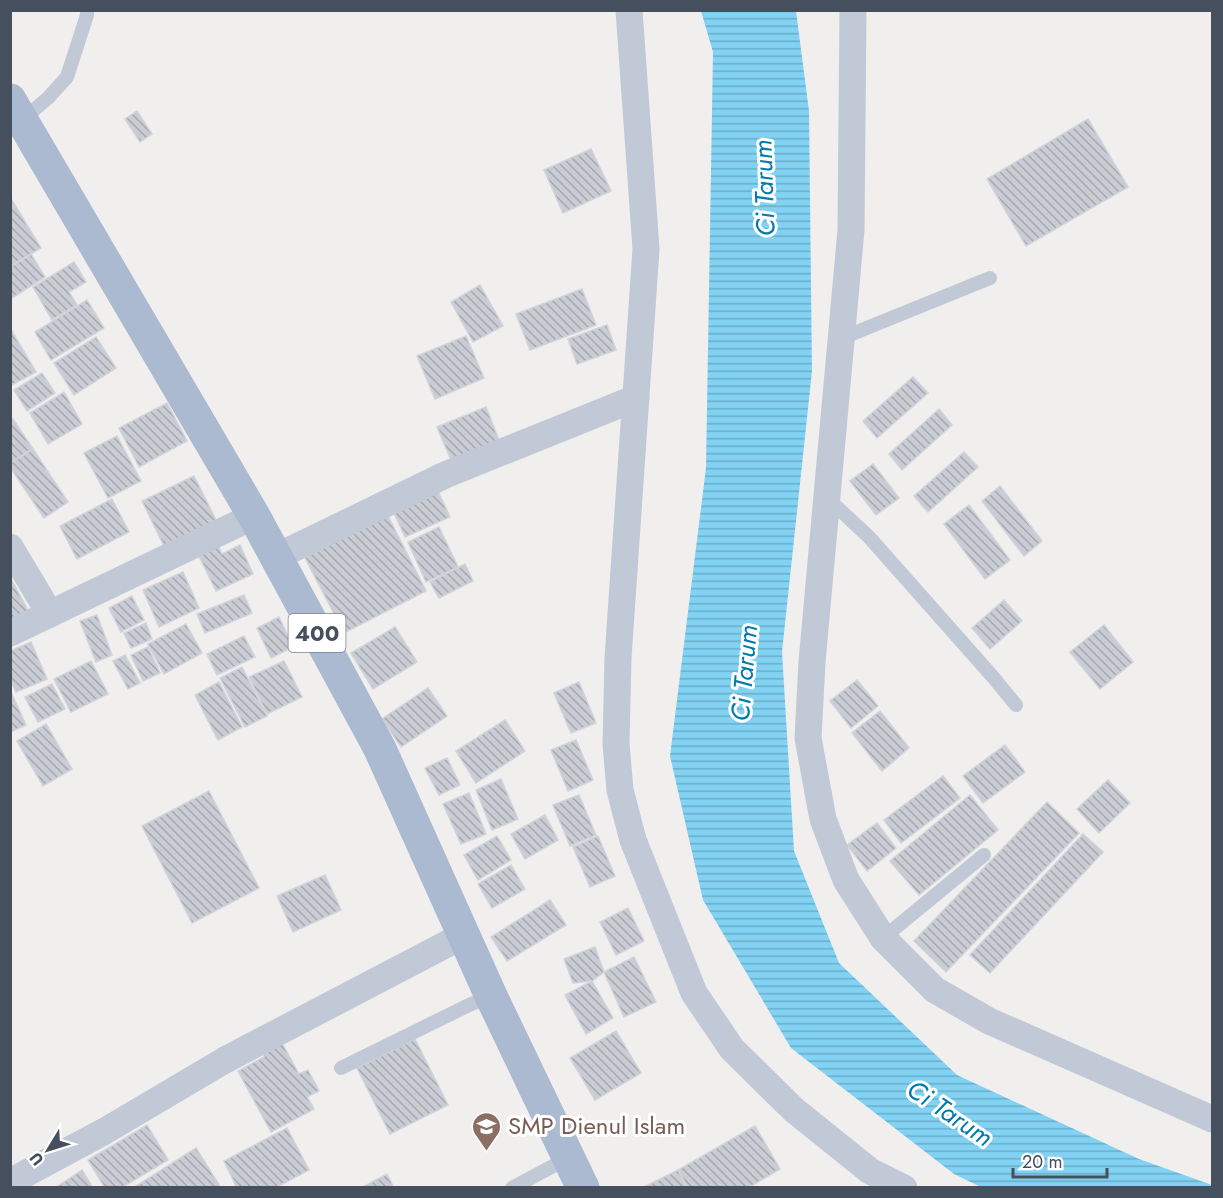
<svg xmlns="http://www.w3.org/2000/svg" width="1223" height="1198" font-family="Jost,sans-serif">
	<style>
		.water { fill: url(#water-rules) }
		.building { fill: url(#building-back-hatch); stroke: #d1d3da; stroke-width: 1.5 }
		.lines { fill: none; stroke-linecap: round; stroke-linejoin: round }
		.service { stroke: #c0c9d5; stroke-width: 14 }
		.minor { stroke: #c0c9d5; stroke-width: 27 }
		.primary { stroke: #abbad0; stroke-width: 33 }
		.labels { text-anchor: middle; stroke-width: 6; stroke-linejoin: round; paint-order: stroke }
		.shield { fill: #fff; stroke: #7d848e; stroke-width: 1.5 }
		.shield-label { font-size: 22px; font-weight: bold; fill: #454f5d }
		.education-label { font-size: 24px; fill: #785e54; stroke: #fff; text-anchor: start }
		.water-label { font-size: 26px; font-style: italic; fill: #017aad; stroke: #fff }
	</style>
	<defs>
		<pattern id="water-rules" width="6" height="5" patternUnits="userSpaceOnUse" patternTransform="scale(1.5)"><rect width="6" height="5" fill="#82d2f3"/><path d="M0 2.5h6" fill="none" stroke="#6cadc8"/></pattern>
		<pattern id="building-back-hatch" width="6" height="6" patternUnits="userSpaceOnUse" patternTransform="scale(1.5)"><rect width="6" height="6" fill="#c9ccd4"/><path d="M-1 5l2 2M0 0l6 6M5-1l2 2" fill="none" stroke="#a5a8af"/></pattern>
	</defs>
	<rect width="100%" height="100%" fill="#f1eeee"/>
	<path class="water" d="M701,11H796L809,111L812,371L782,652L794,851L839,963L957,1075L1139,1159L1212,1185V1187H981L954,1174L791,1048L703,900L670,756L706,468L713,52Z"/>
	<g class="building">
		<path d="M137,111L152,134L140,142L125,119Z"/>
		<path d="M1088,119L1128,187L1026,246L987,179Z"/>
		<path d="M591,149L611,191L563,213L544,170Z"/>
		<path d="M10,197L41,248L10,266Z"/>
		<path d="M31,254L45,277L12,298L10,296V267Z"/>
		<path d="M74,262L86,282L69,292L77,305L52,320L33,287Z"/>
		<path d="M480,285L503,326L473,342L451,302Z"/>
		<path d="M582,289L596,325L530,350L516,314Z"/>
		<path d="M87,300L104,328L51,360L35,332Z"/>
		<path d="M607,325L616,350L577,364L568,339Z"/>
		<path d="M10,328L36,372L10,386Z"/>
		<path d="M466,336L484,378L435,399L417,356Z"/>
		<path d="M96,337L116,368L74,395L54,363Z"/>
		<path d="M42,373L55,393L27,411L14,390Z"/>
		<path d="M913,377L928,393L877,438L863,421Z"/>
		<path d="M64,392L82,424L48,444L30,413Z"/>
		<path d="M167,403L187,441L139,467L119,428Z"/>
		<path d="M486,407L499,440L451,460L437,427Z"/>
		<path d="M939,409L952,425L902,470L889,454Z"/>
		<path d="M13,419L33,449L10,463V420Z"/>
		<path d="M117,436L141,481L108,498L84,453Z"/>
		<path d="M33,449L68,502L44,518L10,467V463Z"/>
		<path d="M964,452L978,467L928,512L914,496Z"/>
		<path d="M873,464L899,498L876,515L850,481Z"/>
		<path d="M194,476L216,520L164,546L142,501Z"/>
		<path d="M435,485L450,517L405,537L390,504Z"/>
		<path d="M1000,486L1042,541L1024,556L982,501Z"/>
		<path d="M112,499L129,532L77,559L60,526Z"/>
		<path d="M969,505L1010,560L985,579L944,524Z"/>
		<path d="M385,510L426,591L344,633L302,552Z"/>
		<path d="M439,527L458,567L426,582L408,542Z"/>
		<path d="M217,543L222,554L240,545L253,574L216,591L197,552Z"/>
		<path d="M465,564L473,581L439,598L430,582Z"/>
		<path d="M183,572L199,608L159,627L143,590Z"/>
		<path d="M10,577L31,616L10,627Z"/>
		<path d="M244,595L252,613L205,633L197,614Z"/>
		<path d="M132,596L144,620L121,632L109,608Z"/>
		<path d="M1004,600L1022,621L990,649L972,628Z"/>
		<path d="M97,615L112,655L96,662L80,621Z"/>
		<path d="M279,617L293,647L271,658L257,628Z"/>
		<path d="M146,623L152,639L131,648L124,633Z"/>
		<path d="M186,624L202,653L164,674L148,644Z"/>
		<path d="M1104,625L1133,662L1100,689L1070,652Z"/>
		<path d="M395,627L417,662L373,689L351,653Z"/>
		<path d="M244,636L255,657L217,675L207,654Z"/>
		<path d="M31,642L47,679L16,692L10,679V651Z"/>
		<path d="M148,647L160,673L143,681L131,655Z"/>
		<path d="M125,655L140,683L128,689L113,661Z"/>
		<path d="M91,661L108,694L71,712L54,679Z"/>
		<path d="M284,661L302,697L267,714L249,677Z"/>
		<path d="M242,667L267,716L245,727L220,678Z"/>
		<path d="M857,680L878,706L851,728L830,701Z"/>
		<path d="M219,682L242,727L218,740L195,695Z"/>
		<path d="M579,682L596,723L571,733L554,693Z"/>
		<path d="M52,684L65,709L38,722L25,697Z"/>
		<path d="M428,688L447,716L401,747L382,719Z"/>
		<path d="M10,690L26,725L10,732Z"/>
		<path d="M880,711L909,748L882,771L852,733Z"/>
		<path d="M505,720L525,751L476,783L456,751Z"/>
		<path d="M46,724L72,769L43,786L17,741Z"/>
		<path d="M576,740L593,780L568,791L551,750Z"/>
		<path d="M1005,745L1025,772L983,803L963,776Z"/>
		<path d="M447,758L460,785L439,795L425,768Z"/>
		<path d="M943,776L960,798L901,843L884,820Z"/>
		<path d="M501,779L518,819L492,830L476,790Z"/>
		<path d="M1108,780L1130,803L1099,833L1077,809Z"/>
		<path d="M209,791L259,888L192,923L142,826Z"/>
		<path d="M469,793L486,834L461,844L443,804Z"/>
		<path d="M579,795L596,835L570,846L553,805Z"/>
		<path d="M970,795L998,830L919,895L890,861Z"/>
		<path d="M1047,802L1079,833L946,972L914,941Z"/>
		<path d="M545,815L558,840L525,859L511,834Z"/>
		<path d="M877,823L896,848L867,871L847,845Z"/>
		<path d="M1083,834L1103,852L990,973L970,955Z"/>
		<path d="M497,836L511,860L478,880L464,855Z"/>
		<path d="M598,836L615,876L590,887L573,847Z"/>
		<path d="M511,865L525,889L492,908L478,884Z"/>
		<path d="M325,875L341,910L293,932L277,896Z"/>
		<path d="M550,900L566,925L507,961L491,937Z"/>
		<path d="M628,908L644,941L616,955L600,922Z"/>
		<path d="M595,947L604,972L592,981L573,983L564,959Z"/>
		<path d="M634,957L656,1002L624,1017L604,972Z"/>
		<path d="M592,981L613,1018L586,1034L565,995Z"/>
		<path d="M616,1031L641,1073L595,1100L570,1058Z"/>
		<path d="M415,1039L448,1105L390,1134L357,1068Z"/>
		<path d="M281,1041L299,1074L308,1070L319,1091L307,1097L314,1109L271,1132L238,1071L264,1057L262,1052Z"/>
		<path d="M147,1125L168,1160L121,1188H105L88,1160Z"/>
		<path d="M755,1126L780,1169L748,1188H688L678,1170Z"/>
		<path d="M287,1128L309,1170L275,1188H237L224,1161Z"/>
		<path d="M196,1148L221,1188H133Z"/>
		<path d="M82,1170L93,1188H55Z"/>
		<path d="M678,1170L686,1188H642Z"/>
		<path d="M387,1174L394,1188H361Z"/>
	</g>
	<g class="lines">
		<g class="service">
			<path d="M22,120L48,98L67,77L87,15V10"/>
			<path d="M842,338L990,278"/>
			<path d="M827,498L869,537L993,677L1016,705"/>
			<path d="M883,938L984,855"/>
			<path d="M341,1068L469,1005L491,996"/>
			<path d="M512,1188L568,1158"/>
		</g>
		<g class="minor">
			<path d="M629,10L646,249L618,658L616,744L620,790L633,840L694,993L732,1049L794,1110L870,1171L904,1188"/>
			<path d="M853,10L851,230L812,662L808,738L823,819L846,880L883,938L935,990L989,1021L1212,1119"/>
			<path d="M10,547L50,614"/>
			<path d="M276,557L445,475L636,398"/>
			<path d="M10,633L254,516"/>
			<path d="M10,1182L105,1131L225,1060L464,935"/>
		</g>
		<path class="primary" d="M10,100L254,516L380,749L491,996L583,1188"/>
	</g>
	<defs>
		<symbol id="school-pin" viewBox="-11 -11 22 30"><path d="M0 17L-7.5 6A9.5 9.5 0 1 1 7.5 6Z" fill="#8d6e63" stroke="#fff"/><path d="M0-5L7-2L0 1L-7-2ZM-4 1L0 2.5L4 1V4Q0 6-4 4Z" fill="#fff"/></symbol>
	</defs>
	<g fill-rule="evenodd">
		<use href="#school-pin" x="470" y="1110" width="33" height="45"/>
	</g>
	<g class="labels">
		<rect class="shield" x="288.5" y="614" width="57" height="38" rx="4.5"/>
		<g class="shield-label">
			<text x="317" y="641">400</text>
		</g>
		<g class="education-label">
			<text x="508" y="1134">SMP Dienul Islam</text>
		</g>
		<g class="water-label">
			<text transform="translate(764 188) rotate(-92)" y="9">Ci Tarum</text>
			<text transform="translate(744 673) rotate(-85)" y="9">Ci Tarum</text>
			<text transform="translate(950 1113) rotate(34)" y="9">Ci Tarum</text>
		</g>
	</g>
	<rect width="1223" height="1198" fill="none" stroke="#454f5d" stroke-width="24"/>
	<g transform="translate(48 1150) rotate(232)" stroke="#ffffff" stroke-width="4.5" paint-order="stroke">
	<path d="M0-4.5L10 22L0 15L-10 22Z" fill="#454f5d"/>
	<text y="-9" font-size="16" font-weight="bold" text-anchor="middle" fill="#454f5d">U</text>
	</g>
	<path d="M1013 1168v9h94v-9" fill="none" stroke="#454f5d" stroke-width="3"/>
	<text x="1022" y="1168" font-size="18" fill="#454f5d" stroke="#ffffff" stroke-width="4.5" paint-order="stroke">20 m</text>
</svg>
